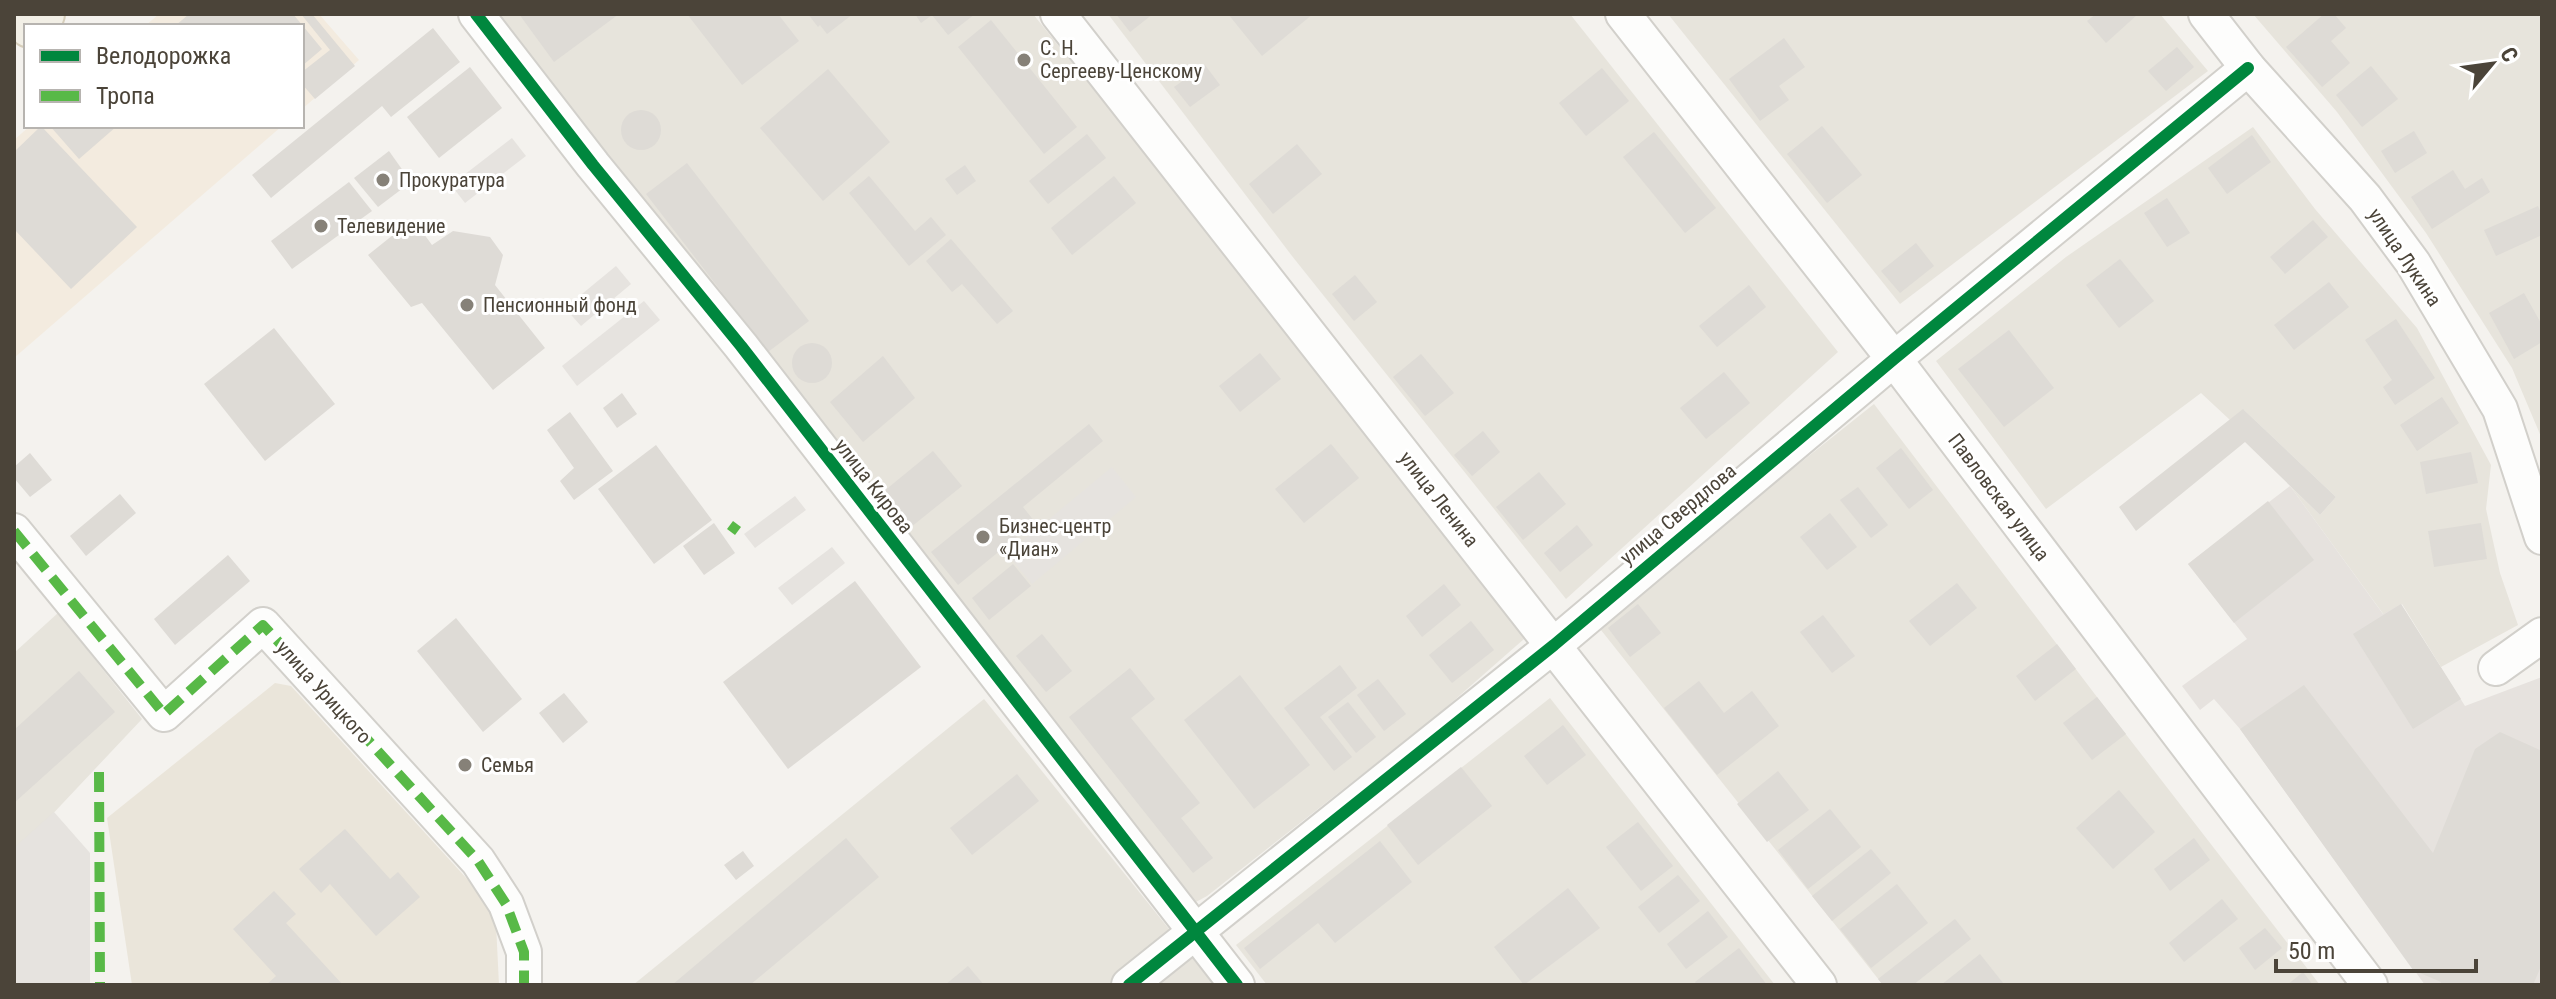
<svg xmlns="http://www.w3.org/2000/svg" width="2556" height="999" font-family="'Roboto Condensed',sans-serif">
	<style>
		.residential { fill: #e7e4dc }
		.commercial { fill: #f3ebdf }
		.industrial { fill: #e6e2de }
		.education { fill: #eae5da }
		.parking { fill: #e6e3df }
		.building { fill: #dedbd6 }
		.lines { fill: none; stroke-linecap: round; stroke-linejoin: round }
		.minor-casing { stroke: #d2d0cb; stroke-width: 38 }
		.major-casing { stroke: #d6cebb; stroke-width: 46 }
		.minor { stroke: #fdfdfc; stroke-width: 34 }
		.major { stroke: #f2efe6; stroke-width: 42 }
		.quiet { stroke: #58b947; stroke-width: 10; stroke-dasharray: 20 10; stroke-linecap: butt }
		.cycleway-casing { stroke: #fff; stroke-width: 17 }
		.cycleway { stroke: #00873e; stroke-width: 12 }
		.poi-dot { fill: #868178; stroke: #fff; stroke-width: 3 }
		.labels { text-anchor: middle; stroke-width: 6; stroke-linejoin: round; paint-order: stroke }
		.poi-label { font-size: 20px; fill: #4b4439; stroke: #fff; text-anchor: start }
		.street-label { font-size: 20px; fill: #4b4439; stroke: #fff }
	</style>
	<rect width="100%" height="100%" fill="#f4f2ee"/>
	<g class="residential">
		<path d="M496,14H1033L1523,623L1526,633L1524,639L1434,718L1207,896L1196,902L1188,901Z"/>
		<path d="M1108,14H1570L1838,352L1566,599L1292,256Z"/>
		<path d="M1668,14H2160L2208,71L1900,304Z"/>
		<path d="M2253,14H2542V439L2512,368L2426,233L2337,112Z"/>
		<path d="M2253,127L2315,209L2417,328L2491,465L2486,509L2500,573L2518,625L2441,667L2402,604L2384,615L2290,486L2320,515L2336,497L2244,410L2230,420L2201,393L2046,509L1936,361L2066,257Z"/>
		<path d="M1874,404L2097,697L2320,985H1883L1597,625Z"/>
		<path d="M58,613L142,719L14,855V653Z"/>
		<path d="M1550,698L1775,985H1267L1236,945Z"/>
		<path d="M984,699L1214,985H633Z"/>
	</g>
	<g class="commercial">
		<path d="M159,14H319L359,60L302,109V26H145Z"/>
		<path d="M30,126H282L14,358V140Z"/>
	</g>
	<path class="industrial" d="M2290,486L2383,614L2401,604L2465,706L2542,677V985H2425L2240,729L2214,699L2200,710L2182,686L2247,639L2188,564Z"/>
	<path class="education" d="M275,683L291,686L489,903L496,924L499,985H132L107,818Z"/>
	<g class="parking">
		<path d="M512,138L526,156L465,203L451,185Z"/>
		<path d="M616,266L631,284L581,326L565,308Z"/>
		<path d="M644,301L660,320L577,386L562,366Z"/>
		<path d="M1112,467L1136,497L1032,584L1007,554Z"/>
		<path d="M795,496L806,510L755,548L744,534Z"/>
		<path d="M832,547L845,563L792,605L778,588Z"/>
		<path d="M54,812L90,853V985H14V848Z"/>
	</g>
	<g class="building">
		<path d="M189,14H293L322,49L302,66V26H175Z"/>
		<path d="M301,14H312L355,66L315,99L302,84V72L330,50Z"/>
		<path d="M519,14H619L554,62Z"/>
		<path d="M687,14H778L799,41L742,85Z"/>
		<path d="M808,14H853L827,34L820,25L818,27Z"/>
		<path d="M915,14H975L948,35L932,15L921,23Z"/>
		<path d="M1116,14H1153L1130,32Z"/>
		<path d="M1228,14H1313L1262,56Z"/>
		<path d="M2096,14H2138L2106,43L2087,21Z"/>
		<path d="M2324,14H2334L2346,28L2331,41L2350,63L2322,87L2286,47Z"/>
		<path d="M991,20L1077,127L1044,154L958,47Z"/>
		<path d="M433,28L460,62L391,117L382,106L271,198L252,175Z"/>
		<path d="M1784,38L1805,67L1779,86L1789,100L1760,121L1729,79Z"/>
		<path d="M2177,47L2194,67L2166,91L2148,71Z"/>
		<path d="M1205,65L1220,85L1190,107L1174,87Z"/>
		<path d="M2371,66L2398,99L2362,127L2336,95Z"/>
		<path d="M470,67L502,108L439,158L407,117Z"/>
		<path d="M1602,68L1629,101L1586,136L1559,103Z"/>
		<path d="M828,69L890,142L823,201L760,128Z"/>
		<circle cx="641" cy="130" r="20"/>
		<path d="M41,126L137,227L71,289L14,229V152Z"/>
		<path d="M50,126H117L79,159Z"/>
		<path d="M1822,126L1862,175L1827,203L1787,154Z"/>
		<path d="M2414,131L2427,153L2395,173L2381,151Z"/>
		<path d="M1654,132L1716,208L1685,233L1623,157Z"/>
		<path d="M1087,134L1106,158L1048,204L1029,181Z"/>
		<path d="M2252,135L2271,162L2227,194L2208,168Z"/>
		<path d="M1297,144L1322,174L1273,214L1249,184Z"/>
		<path d="M389,151L411,182L378,207L354,178Z"/>
		<path d="M687,163L809,321L768,352L646,194Z"/>
		<path d="M965,165L976,181L957,195L945,179Z"/>
		<path d="M2453,170L2465,189L2482,178L2490,192L2432,229L2411,197Z"/>
		<path d="M869,176L915,231L931,217L946,235L909,266L849,193Z"/>
		<path d="M1114,176L1136,203L1072,255L1051,228Z"/>
		<path d="M349,182L372,211L292,269L271,241Z"/>
		<path d="M2167,198L2190,233L2167,247L2144,213Z"/>
		<path d="M2538,206L2542,215V235L2496,256L2484,230Z"/>
		<path d="M413,219L432,245L453,231L490,237L503,255L495,285L545,348L493,390L422,303L411,307L368,255Z"/>
		<path d="M2313,220L2328,237L2285,274L2270,257Z"/>
		<path d="M951,239L1013,311L997,324L962,284L952,292L926,261Z"/>
		<path d="M1916,243L1934,266L1900,293L1881,271Z"/>
		<path d="M2120,259L2154,301L2119,328L2086,285Z"/>
		<path d="M1355,275L1377,302L1354,321L1332,294Z"/>
		<path d="M2329,282L2349,307L2294,350L2274,325Z"/>
		<path d="M1749,285L1766,307L1717,347L1699,326Z"/>
		<path d="M2524,293L2542,325V342L2514,359L2489,313Z"/>
		<path d="M2396,319L2435,378L2395,405L2383,387L2392,380L2365,340Z"/>
		<path d="M274,328L335,404L265,461L204,384Z"/>
		<path d="M2009,330L2054,388L2004,427L1958,369Z"/>
		<circle cx="812" cy="363" r="20"/>
		<path d="M1260,353L1281,379L1240,412L1219,386Z"/>
		<path d="M1421,354L1454,393L1425,416L1393,377Z"/>
		<path d="M883,356L915,398L863,442L830,402Z"/>
		<path d="M1724,372L1750,403L1706,439L1680,408Z"/>
		<path d="M622,393L637,414L617,428L603,408Z"/>
		<path d="M2442,397L2459,423L2417,451L2400,425Z"/>
		<path d="M2243,409L2336,497L2320,515L2245,442L2136,531L2119,507Z"/>
		<path d="M570,412L613,471L574,500L560,481L574,468L547,430Z"/>
		<path d="M1089,424L1103,441L1023,507L1035,522L958,585L931,552Z"/>
		<path d="M1483,431L1500,452L1472,476L1454,455Z"/>
		<path d="M1331,444L1359,478L1304,523L1275,489Z"/>
		<path d="M656,445L712,520L654,564L598,489Z"/>
		<path d="M1901,448L1933,490L1909,509L1876,468Z"/>
		<path d="M933,451L962,486L911,527L883,492Z"/>
		<path d="M2471,452L2478,483L2426,494L2420,462Z"/>
		<path d="M30,453L52,480L30,497L14,478V467Z"/>
		<path d="M1539,472L1566,504L1523,540L1496,507Z"/>
		<path d="M1858,487L1888,525L1871,538L1840,500Z"/>
		<path d="M120,494L136,513L86,556L70,536Z"/>
		<path d="M2268,501L2314,560L2234,623L2188,564Z"/>
		<path d="M1830,513L1857,547L1827,570L1800,537Z"/>
		<path d="M714,523L735,553L704,575L683,546Z"/>
		<path d="M2481,523L2487,559L2434,567L2428,531Z"/>
		<path d="M1577,525L1593,545L1560,572L1544,553Z"/>
		<path d="M228,555L250,581L175,645L154,619Z"/>
		<path d="M1013,564L1031,586L989,620L972,598Z"/>
		<path d="M855,581L921,667L788,769L723,682Z"/>
		<path d="M1957,583L1977,608L1930,646L1909,621Z"/>
		<path d="M1444,584L1461,605L1422,637L1406,616Z"/>
		<path d="M1638,604L1661,633L1630,657L1608,628Z"/>
		<path d="M2401,604L2461,699L2413,729L2353,634Z"/>
		<path d="M1823,615L1855,656L1832,673L1800,632Z"/>
		<path d="M456,618L522,699L483,732L417,651Z"/>
		<path d="M1471,621L1494,650L1452,683L1429,655Z"/>
		<path d="M1042,634L1072,671L1046,692L1016,656Z"/>
		<path d="M2057,644L2076,669L2035,701L2016,676Z"/>
		<path d="M1340,665L1357,688L1320,717L1352,757L1334,771L1284,708Z"/>
		<path d="M1130,668L1155,699L1131,718L1200,803L1181,818L1213,858L1193,873L1069,717Z"/>
		<path d="M79,671L115,712L14,803V730Z"/>
		<path d="M1240,675L1310,765L1254,809L1184,720Z"/>
		<path d="M1378,679L1406,714L1384,731L1357,695Z"/>
		<path d="M1699,681L1724,713L1752,691L1779,726L1717,775L1664,708Z"/>
		<path d="M2304,685L2433,853L2475,749L2500,732L2542,751V964L2533,985H2440L2441,982L2413,970L2240,729Z"/>
		<path d="M564,693L588,722L563,743L539,713Z"/>
		<path d="M2097,697L2126,734L2092,760L2063,723Z"/>
		<path d="M1348,702L1376,737L1356,753L1328,717Z"/>
		<path d="M1563,725L1586,755L1547,785L1524,756Z"/>
		<path d="M1461,767L1492,806L1418,865L1387,825Z"/>
		<path d="M1778,771L1809,810L1767,842L1737,804Z"/>
		<path d="M1017,774L1039,801L972,855L950,828Z"/>
		<path d="M2119,790L2155,832L2113,869L2076,828Z"/>
		<path d="M1830,809L1861,847L1808,889L1778,850Z"/>
		<path d="M1638,822L1673,866L1641,891L1606,847Z"/>
		<path d="M345,829L390,879L398,872L420,897L376,936L330,884L321,893L299,869Z"/>
		<path d="M846,838L879,877L750,985H672Z"/>
		<path d="M2194,838L2210,860L2170,891L2154,869Z"/>
		<path d="M1380,841L1412,882L1335,943L1318,923L1260,969L1244,948Z"/>
		<path d="M1871,849L1891,873L1832,921L1812,896Z"/>
		<path d="M743,851L754,866L736,880L724,865Z"/>
		<path d="M1678,875L1700,901L1659,933L1638,907Z"/>
		<path d="M1897,884L1928,923L1871,968L1840,929Z"/>
		<path d="M1568,888L1600,928L1524,985L1494,947Z"/>
		<path d="M274,891L296,914L286,923L343,985H266L276,976L233,929Z"/>
		<path d="M2222,899L2238,919L2184,962L2169,943Z"/>
		<path d="M1708,911L1728,937L1686,969L1667,944Z"/>
		<path d="M1955,919L1971,939L1913,985H1883L1878,979Z"/>
		<path d="M2265,928L2282,948L2255,970L2239,948Z"/>
		<path d="M1739,948L1767,985H1697L1695,982Z"/>
		<path d="M1980,954L2003,983L2001,985H1941Z"/>
		<path d="M968,966L984,985H945Z"/>
		<path d="M2303,972L2313,985H2287Z"/>
	</g>
	<g class="lines">
		<defs>
			<g id="minor">
				<path d="M476,14L593,165L741,346L1237,985"/>
				<path d="M1058,14L1819,985"/>
				<path d="M1623,14L1894,359L2370,985"/>
				<path d="M2206,14L2248,68L2365,198L2413,263L2500,409L2542,537"/>
				<path d="M14,531L164,714L263,625L478,861L506,904L524,952V985"/>
				<path d="M2496,668L2542,635"/>
				<path d="M1129,985L1554,645L1894,359L2248,68"/>
			</g>
			<path id="major" d="M30,26L43,14"/>
		</defs>
		<use href="#minor" class="minor-casing"/>
		<use href="#major" class="major-casing"/>
		<use href="#minor" class="minor"/>
		<use href="#major" class="major"/>
		<g class="quiet">
			<path d="M14,531L164,714L263,625L478,861L506,904L524,952V985"/>
			<path d="M731,532L737,524"/>
			<path d="M99,772L100,985"/>
		</g>
		<defs>
			<g id="cycleway">
				<path d="M476,14L593,165L741,346L1237,985"/>
				<path d="M1129,985L1554,645L1894,359L2248,68"/>
			</g>
		</defs>
		<use href="#cycleway" class="cycleway-casing"/>
		<use href="#cycleway" class="cycleway"/>
	</g>
	<g class="poi-dot">
		<circle cx="1024" cy="60" r="8"/>
		<circle cx="383" cy="180" r="8"/>
		<circle cx="321" cy="226" r="8"/>
		<circle cx="467" cy="305" r="8"/>
		<circle cx="983" cy="537" r="8"/>
		<circle cx="465" cy="765" r="8"/>
	</g>
	<g class="labels">
		<g class="poi-label">
			<text x="1040" y="55">С. Н.<tspan x="1040" dy="23">Сергееву-Ценскому</tspan></text>
			<text x="399" y="187">Прокуратура</text>
			<text x="337" y="233">Телевидение</text>
			<text x="483" y="312">Пенсионный фонд</text>
			<text x="999" y="533">Бизнес-центр<tspan x="999" dy="23">«Диан»</tspan></text>
			<text x="481" y="772">Семья</text>
		</g>
		<g class="street-label">
			<text transform="translate(2405 257) rotate(56)" y="7">улица Лукина</text>
			<text transform="translate(874 486) rotate(52)" y="7">улица Кирова</text>
			<text transform="translate(1999 497) rotate(53)" y="7">Павловская улица</text>
			<text transform="translate(1439 499) rotate(52)" y="7">улица Ленина</text>
			<text transform="translate(1678 514) rotate(-40)" y="7">улица Свердлова</text>
			<text transform="translate(324 692) rotate(48)" y="7">улица Урицкого</text>
		</g>
	</g>
	<rect width="2556" height="999" fill="none" stroke="#4b4439" stroke-width="32"/>
	<rect x="24" y="24" width="280" height="104" fill="#ffffff" stroke="#b7b4b0" stroke-width="2"/>
	<rect x="40" y="50" width="40" height="12" fill="#00873e" stroke="#b7b4b0" stroke-width="2"/>
	<text x="96" y="64" font-size="24" fill="#4b4439">Велодорожка</text>
	<rect x="40" y="90" width="40" height="12" fill="#58b947" stroke="#b7b4b0" stroke-width="2"/>
	<text x="96" y="104" font-size="24" fill="#4b4439">Тропа</text>
	<g transform="translate(2492 64) rotate(61)" stroke="#ffffff" stroke-width="6" paint-order="stroke">
	<path d="M0-6L14 30L0 20L-14 30Z" fill="#4b4439"/>
	<text y="-12" font-size="22" font-weight="bold" text-anchor="middle" fill="#4b4439">С</text>
	</g>
	<path d="M2276 959v12h200v-12" fill="none" stroke="#4b4439" stroke-width="4"/>
	<text x="2288" y="959" font-size="24" fill="#4b4439" stroke="#ffffff" stroke-width="6" paint-order="stroke">50 m</text>
</svg>
